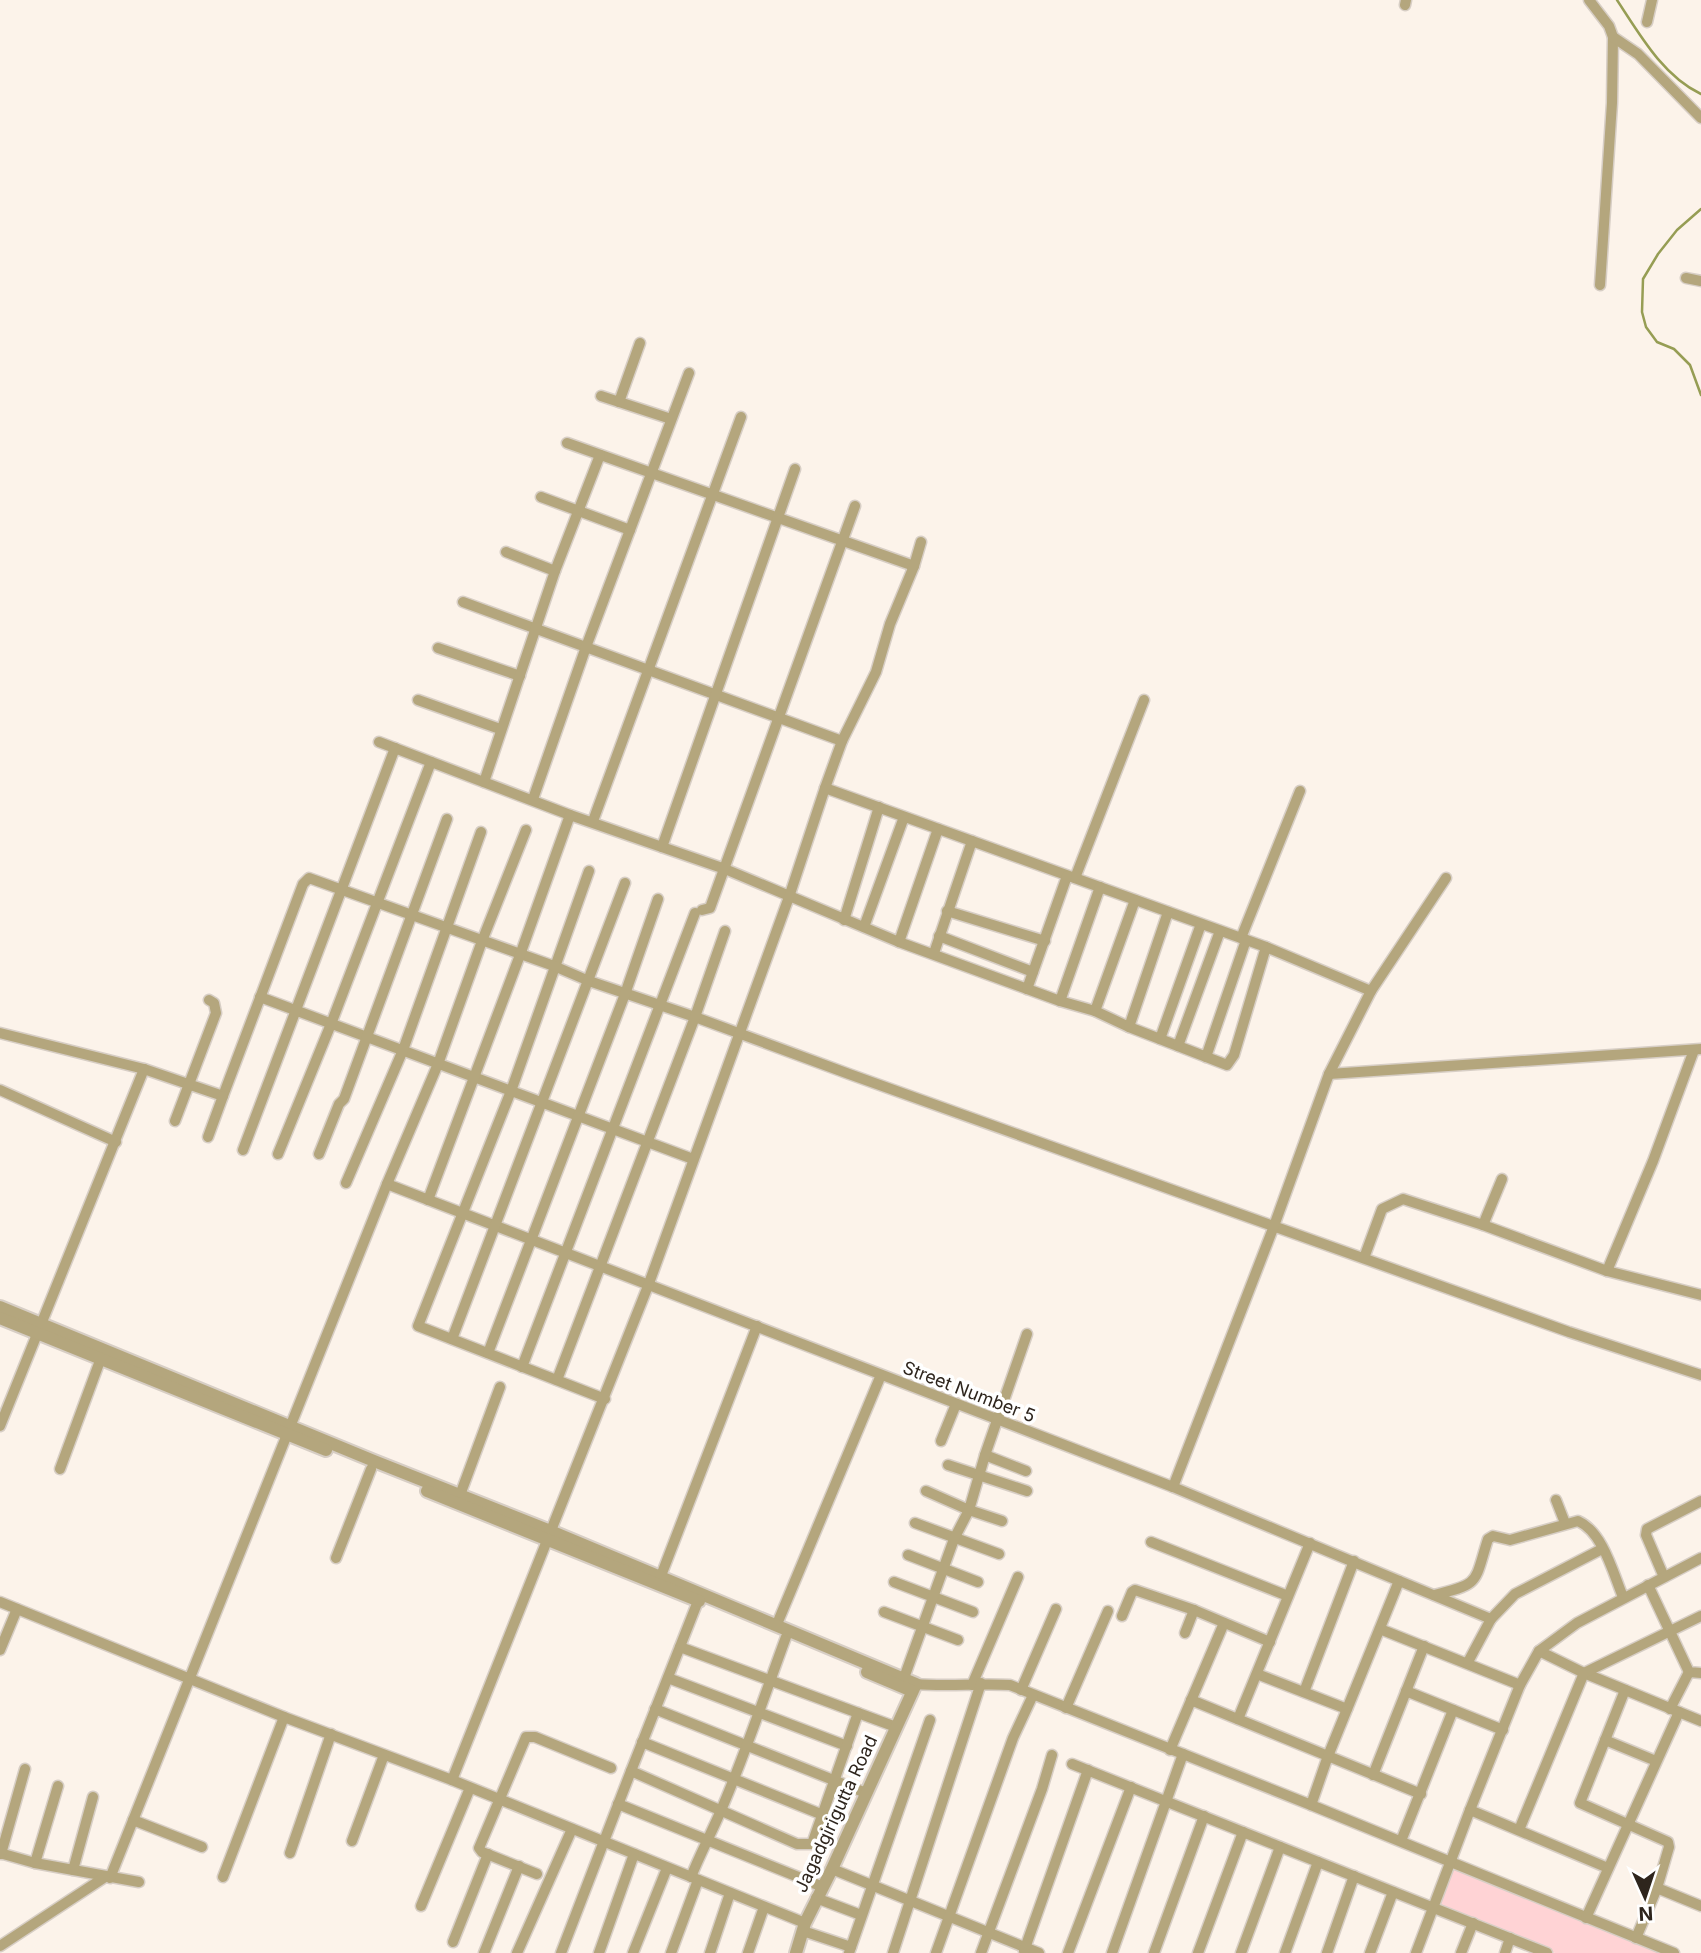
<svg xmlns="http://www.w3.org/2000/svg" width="1701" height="1953" font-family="Inter,sans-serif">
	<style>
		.green { fill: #ffd3d5 }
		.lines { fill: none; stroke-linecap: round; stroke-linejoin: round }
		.stream { stroke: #969d54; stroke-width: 2.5 }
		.minor-casing { stroke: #d7cec5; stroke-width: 13 }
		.tertiary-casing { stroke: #d7cec5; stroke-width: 16 }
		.minor { stroke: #b4a67d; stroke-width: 10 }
		.tertiary { stroke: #b4a67d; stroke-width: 12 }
		.labels { text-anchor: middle; stroke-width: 7; stroke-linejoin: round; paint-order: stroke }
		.street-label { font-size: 18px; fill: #2e251d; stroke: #fff }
	</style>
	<rect width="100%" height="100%" fill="#fcf3ea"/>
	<path class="green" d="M1451,1867L1661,1953H1555L1444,1909L1439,1900Z"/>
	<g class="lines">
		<g class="stream">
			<path d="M1617,0C1640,35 1663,76 1701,94"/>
			<path d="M1701,209L1677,230L1658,254L1643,279L1642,312L1646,327L1657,342L1674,349L1690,365L1701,395"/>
		</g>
		<defs>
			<g id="minor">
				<path d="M1589,0L1609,26L1613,37L1612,103L1600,285"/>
				<path d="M1405,5L1406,0"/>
				<path d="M1647,22L1652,0"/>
				<path d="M1613,37L1638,54L1701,118"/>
				<path d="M1686,278L1701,281"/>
				<path d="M601,396L671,419"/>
				<path d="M619,402L640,343"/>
				<path d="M567,443L914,566"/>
				<path d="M541,497L630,530"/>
				<path d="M506,552L555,571"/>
				<path d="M463,602L842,741"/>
				<path d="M438,648L520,676"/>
				<path d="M418,700L500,729"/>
				<path d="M379,742L570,815L725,869L899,942L1060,1001L1095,1011L1129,1027L1227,1065L1234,1055L1266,947"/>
				<path d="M484,782L555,571L600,455"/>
				<path d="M825,788L1266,947L1371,991"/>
				<path d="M533,799L586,647L689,373"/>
				<path d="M593,821L741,417"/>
				<path d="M662,847L795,469"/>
				<path d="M589,871L511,1091L418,1326L605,1399"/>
				<path d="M1075,878L1144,700"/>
				<path d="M702,910L710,908L855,506"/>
				<path d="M947,911L1045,941"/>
				<path d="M844,920L879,807"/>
				<path d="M864,927L904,817"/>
				<path d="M939,936L1033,972"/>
				<path d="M1241,938L1300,791"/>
				<path d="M899,942L938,829"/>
				<path d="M934,953L972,841"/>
				<path d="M1027,989L1067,876"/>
				<path d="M260,997L693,1159"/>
				<path d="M1060,1001L1100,887"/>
				<path d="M1095,1011L1135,900"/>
				<path d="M1129,1027L1168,912"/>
				<path d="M0,1033L144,1069L223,1096L303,884L309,878L554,966L589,981L695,1017L849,1074L1569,1332L1701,1375"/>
				<path d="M1160,1039L1201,924"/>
				<path d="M1178,1046L1220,931"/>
				<path d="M1206,1057L1246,940"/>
				<path d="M1329,1074L1701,1049"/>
				<path d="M0,1090L116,1142"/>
				<path d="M175,1121L216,1013L214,1003L209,1000"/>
				<path d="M208,1137L223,1096"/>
				<path d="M243,1150L395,748"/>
				<path d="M278,1154L331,1024L431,762"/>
				<path d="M319,1154L339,1104L344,1099L447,819"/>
				<path d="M346,1183L403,1050L481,832"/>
				<path d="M387,1184L1173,1487L1491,1619"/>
				<path d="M428,1200L520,955L570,815"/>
				<path d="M1483,1225L1502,1179"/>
				<path d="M1364,1258L1382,1209L1403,1199L1483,1225L1607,1271L1701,1295"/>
				<path d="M1607,1271L1653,1161L1694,1050"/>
				<path d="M452,1339L625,883"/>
				<path d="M488,1353L625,994L658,899"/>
				<path d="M522,1367L695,913"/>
				<path d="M557,1380L695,1017L725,931"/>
				<path d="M0,1426L144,1069"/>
				<path d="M941,1441L956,1404"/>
				<path d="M985,1455L1026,1471"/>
				<path d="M948,1465L1027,1491"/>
				<path d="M60,1469L101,1358"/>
				<path d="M1173,1487L1274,1226L1329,1074L1371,991L1446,878"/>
				<path d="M926,1491L969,1510L1002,1521"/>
				<path d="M460,1495L500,1387"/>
				<path d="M1556,1500L1565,1523"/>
				<path d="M915,1523L999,1554"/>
				<path d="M1151,1542L1288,1596"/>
				<path d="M908,1555L978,1582"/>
				<path d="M336,1558L371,1469"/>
				<path d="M1664,1577L1646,1535L1647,1529L1701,1501"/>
				<path d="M659,1581L757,1326"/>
				<path d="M894,1582L973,1612"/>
				<path d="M1648,1585L1689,1672L1701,1673"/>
				<path d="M1434,1595C1481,1584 1474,1583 1488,1539L1493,1536L1510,1540L1578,1521C1603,1532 1613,1573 1623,1597"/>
				<path d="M0,1602L284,1717L452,1780L805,1923"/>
				<path d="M884,1612L958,1640"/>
				<path d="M1122,1616L1132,1592L1135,1590L1194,1610L1270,1642"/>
				<path d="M777,1624L881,1375"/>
				<path d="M1380,1629L1520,1685"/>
				<path d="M1185,1633L1194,1610"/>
				<path d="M680,1647L896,1727"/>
				<path d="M0,1650L17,1609"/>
				<path d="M1539,1651L1584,1673L1701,1721"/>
				<path d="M1468,1662L1491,1619L1515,1594L1602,1549"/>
				<path d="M1257,1674L1347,1709"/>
				<path d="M668,1678L847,1746"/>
				<path d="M904,1678L954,1539L969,1510L985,1455L1027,1334"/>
				<path d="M916,1684C947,1687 978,1683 1010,1685L1311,1805L1674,1953"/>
				<path d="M972,1685L1018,1577"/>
				<path d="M1021,1690L1056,1609"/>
				<path d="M1625,1690L1580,1803L1668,1842L1669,1847L1657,1888L1636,1938"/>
				<path d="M1406,1691L1503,1730"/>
				<path d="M1304,1692L1354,1561"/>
				<path d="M1191,1700L1421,1794"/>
				<path d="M1066,1708L1108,1611"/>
				<path d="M655,1709L866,1793"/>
				<path d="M1670,1709L1689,1672"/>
				<path d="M1238,1719L1310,1543"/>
				<path d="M1605,1740L1656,1761"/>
				<path d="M642,1742L823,1815"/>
				<path d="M1170,1750L1224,1623"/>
				<path d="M1072,1764L1547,1953"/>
				<path d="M631,1771L698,1601"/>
				<path d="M1373,1775L1424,1646"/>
				<path d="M452,1780L648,1286L789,897L825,788L842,741L876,672L890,624L914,566L921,542"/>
				<path d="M618,1804L823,1887"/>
				<path d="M1311,1805L1328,1756L1399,1581"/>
				<path d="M1470,1810L1608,1868"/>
				<path d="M133,1820L202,1847"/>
				<path d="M1519,1830L1584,1673L1701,1616"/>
				<path d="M352,1841L384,1755"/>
				<path d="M1401,1841L1453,1710"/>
				<path d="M0,1853L35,1863L139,1882"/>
				<path d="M290,1853L331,1734"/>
				<path d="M1,1854L25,1769"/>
				<path d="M35,1863L58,1786"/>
				<path d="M832,1869L1039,1953"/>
				<path d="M73,1870L93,1797"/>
				<path d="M537,1874L482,1852L479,1848L526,1737H535L611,1768"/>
				<path d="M223,1877L284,1717"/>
				<path d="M691,1877C700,1854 712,1832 722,1808C746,1752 765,1694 786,1637"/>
				<path d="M110,1878L387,1184L438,1064L482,941L526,830"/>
				<path d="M1657,1888L1701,1906"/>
				<path d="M816,1898L861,1915"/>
				<path d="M421,1906L470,1788"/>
				<path d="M1586,1918L1679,1712"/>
				<path d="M803,1931L851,1947"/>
				<path d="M453,1942L488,1854"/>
				<path d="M0,1946L105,1877"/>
				<path d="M1024,1951L1088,1770"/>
				<path d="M484,1953L519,1866"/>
				<path d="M517,1953L572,1829"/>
				<path d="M561,1953L631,1771L797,1844H812L858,1713"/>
				<path d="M599,1953L634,1854"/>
				<path d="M633,1953L667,1868"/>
				<path d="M671,1953L698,1880"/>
				<path d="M710,1953L730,1893"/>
				<path d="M748,1953L764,1907"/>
				<path d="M849,1953L930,1720"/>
				<path d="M893,1953L981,1683"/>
				<path d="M936,1953L1013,1738L1033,1695"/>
				<path d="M981,1953L1042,1789L1052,1755"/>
				<path d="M1068,1953L1131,1787"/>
				<path d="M1112,1953L1183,1754"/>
				<path d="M1154,1953L1204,1816"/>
				<path d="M1198,1953L1243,1832"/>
				<path d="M1241,1953L1280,1847"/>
				<path d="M1285,1953L1318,1862"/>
				<path d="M1327,1953L1354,1876"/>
				<path d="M1370,1953L1393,1892"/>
				<path d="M1416,1953L1470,1810L1520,1685L1539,1651L1577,1623L1701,1558"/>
				<path d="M1461,1953L1473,1923"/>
				<path d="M1505,1953L1510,1938"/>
			</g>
			<g id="tertiary">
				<path d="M0,1307L374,1461L553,1532L916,1684L832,1869L805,1923L796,1953"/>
				<path d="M0,1318L326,1450"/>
				<path d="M427,1491L699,1601"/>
				<path d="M867,1672L912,1691"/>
			</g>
		</defs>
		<use href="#minor" class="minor-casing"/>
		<use href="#tertiary" class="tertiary-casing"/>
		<use href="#minor" class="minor"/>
		<use href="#tertiary" class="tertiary"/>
	</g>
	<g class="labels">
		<g class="street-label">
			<text transform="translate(969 1392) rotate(21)" y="6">Street Number 5</text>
			<text transform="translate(836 1814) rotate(-65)" y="6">Jagadgirigutta Road</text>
		</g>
	</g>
	<g transform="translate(1645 1897) rotate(177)" stroke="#ffffff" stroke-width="5" paint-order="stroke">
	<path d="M0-5L12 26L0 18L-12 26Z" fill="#2e251d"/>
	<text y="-10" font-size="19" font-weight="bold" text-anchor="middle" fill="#2e251d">N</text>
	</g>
</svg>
